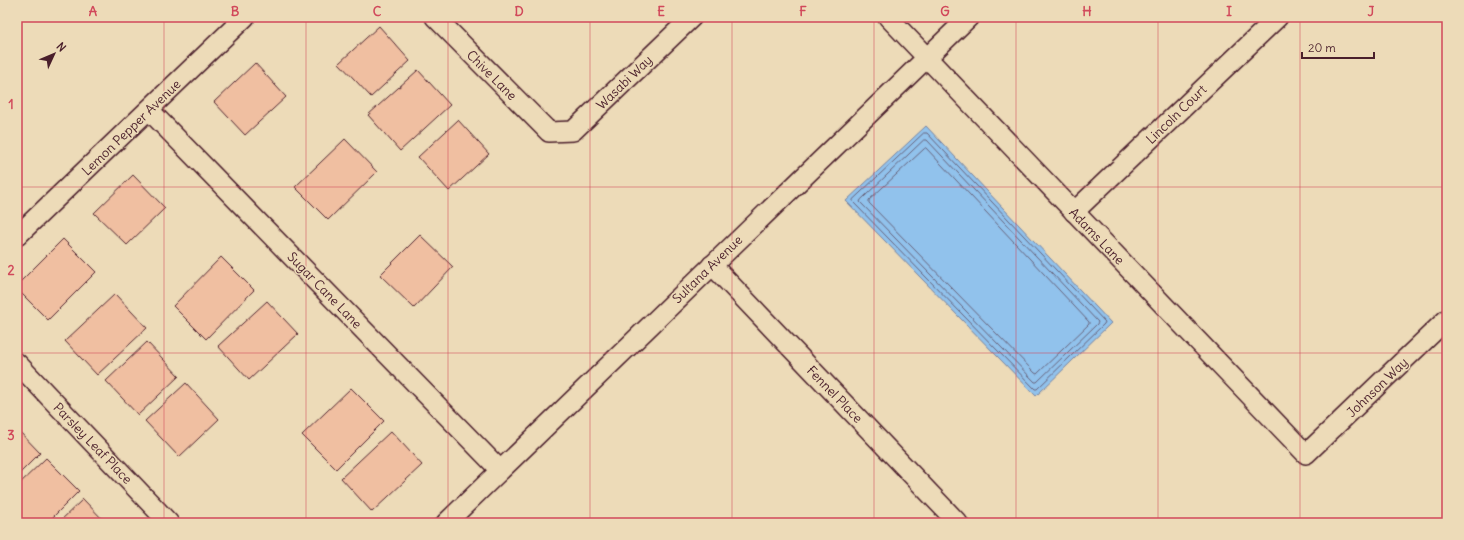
<svg xmlns="http://www.w3.org/2000/svg" width="1464" height="540" font-family="Delius,sans-serif">
	<style>
		.water { fill: #91c2ec; stroke: #75819f }
		.lines { fill: none; stroke-linecap: round; stroke-linejoin: round }
		.shore { stroke: #666078; stroke-width: 1 }
		.building { fill: #f0bfa1; stroke: #4a1f2b }
		.street-casing { stroke: #4a1f2b; stroke-width: 22 }
		.street { stroke: #eddbb8; stroke-width: 19 }
		.grid { fill: none; stroke: #d1495b; stroke-width: 1; stroke-opacity: 0.55 }
		.labels { text-anchor: middle; stroke-width: 3; stroke-linejoin: round; paint-order: stroke }
		.street-label { font-size: 13px; fill: #4a1f2b; stroke: #eddbb8 }
		.neatline { fill: none; stroke: #d1495b; stroke-width: 1.5 }
		.grid-label { font-size: 13px; text-anchor: middle; font-weight: bold; fill: #d1495b }
	</style>
	<rect width="100%" height="100%" fill="#eddbb8"/>
	<filter id="ink" filterUnits="userSpaceOnUse"><feTurbulence type="fractalNoise" baseFrequency=".025" numOctaves="2"/><feDisplacementMap in="SourceGraphic" scale="8" xChannelSelector="R" yChannelSelector="G"/><feConvolveMatrix kernelMatrix="1 2 1 2 8 2 1 2 1" color-interpolation-filters="sRGB"/></filter>
	<g filter="url(#ink)">
		<path class="water" d="M926,126L1111,323L1036,396L846,201Z"/>
		<g class="lines">
			<g class="shore">
				<path d="M924,133H927L1105,322L1104,324L1037,389H1035L853,202V200Z"/>
				<path d="M924,140H927L1098,322L1097,324L1037,382H1035L860,202L861,200Z"/>
				<path d="M926,148L1089,322V324L1037,374L1035,373L869,203V200L924,149Z"/>
			</g>
		</g>
		<g class="building">
			<path d="M379,26L410,61L371,97L339,63Z"/>
			<path d="M255,63L286,97L245,135L214,102Z"/>
			<path d="M418,70L450,105L400,151L368,115Z"/>
			<path d="M458,120L489,154L449,191L418,157Z"/>
			<path d="M345,139L377,172L328,220L295,187Z"/>
			<path d="M133,175L165,208L127,245L94,213Z"/>
			<path d="M420,235L453,267L414,308L380,275Z"/>
			<path d="M63,239L96,272L48,320L17,289V285Z"/>
			<path d="M221,257L254,290L206,339L173,306Z"/>
			<path d="M115,294L147,328L97,375L65,341Z"/>
			<path d="M267,301L298,334L249,380L218,346Z"/>
			<path d="M147,342L179,376L138,415L106,381Z"/>
			<path d="M186,383L219,419L179,457L145,421Z"/>
			<path d="M351,388L384,421L336,469L302,435Z"/>
			<path d="M17,429L40,453L17,476Z"/>
			<path d="M391,431L422,465L372,512L341,478Z"/>
			<path d="M46,458L79,491L47,523H18L17,486Z"/>
			<path d="M83,499L106,523H58Z"/>
		</g>
		<g class="lines">
			<defs>
				<g id="street">
					<path d="M435,17L549,132L573,131L692,17"/>
					<path d="M888,17L1306,454L1447,319"/>
					<path d="M149,110L500,470"/>
					<path d="M1074,212L1278,17"/>
					<path d="M17,236L245,17"/>
					<path d="M712,265L958,523"/>
					<path d="M17,363L169,523"/>
					<path d="M446,523L969,17"/>
				</g>
			</defs>
			<use href="#street" class="street-casing"/>
			<use href="#street" class="street"/>
		</g>
	</g>
	<path class="grid" d="M164,17V523M306,17V523M448,17V523M590,17V523M732,17V523M874,17V523M1016,17V523M1158,17V523M1300,17V523M17,187H1447M17,353H1447"/>
	<g class="labels">
		<g class="street-label">
			<text transform="translate(492 75) rotate(45)" y="5">Chive Lane</text>
			<text transform="translate(624 82) rotate(-44)" y="5">Wasabi Way</text>
			<text transform="translate(1176 114) rotate(-44)" y="5">Lincoln Court</text>
			<text transform="translate(131 127) rotate(-44)" y="5">Lemon Pepper Avenue</text>
			<text transform="translate(1097 236) rotate(46)" y="5">Adams Lane</text>
			<text transform="translate(707 269) rotate(-44)" y="5">Sultana Avenue</text>
			<text transform="translate(325 290) rotate(46)" y="5">Sugar Cane Lane</text>
			<text transform="translate(1377 387) rotate(-44)" y="5">Johnson Way</text>
			<text transform="translate(835 394) rotate(46)" y="5">Fennel Place</text>
			<text transform="translate(93 443) rotate(46)" y="5">Parsley Leaf Place</text>
		</g>
	</g>
	<rect width="1464" height="540" fill="none" stroke="#eddbb8" stroke-width="44"/>
	<g transform="translate(54 54) rotate(46)" stroke="#eddbb8" stroke-width="3" paint-order="stroke">
	<path d="M0-3L7 15L0 10L-7 15Z" fill="#4a1f2b"/>
	<text y="-6" font-size="11" font-weight="bold" text-anchor="middle" fill="#4a1f2b">N</text>
	</g>
	<path d="M1302 52v6h72v-6" fill="none" stroke="#4a1f2b" stroke-width="2"/>
	<text x="1308" y="52" font-size="12" fill="#4a1f2b" stroke="#eddbb8" stroke-width="3" paint-order="stroke">20 m</text>
	<rect x="22" y="22" width="1420" height="496" class="neatline"/>
	<g class="grid-label">
		<text x="93" y="16">A</text>
		<text x="235" y="16">B</text>
		<text x="377" y="16">C</text>
		<text x="519" y="16">D</text>
		<text x="661" y="16">E</text>
		<text x="803" y="16">F</text>
		<text x="945" y="16">G</text>
		<text x="1087" y="16">H</text>
		<text x="1229" y="16">I</text>
		<text x="1371" y="16">J</text>
		<text x="11" y="109">1</text>
		<text x="11" y="275">2</text>
		<text x="11" y="440">3</text>
	</g>
</svg>
